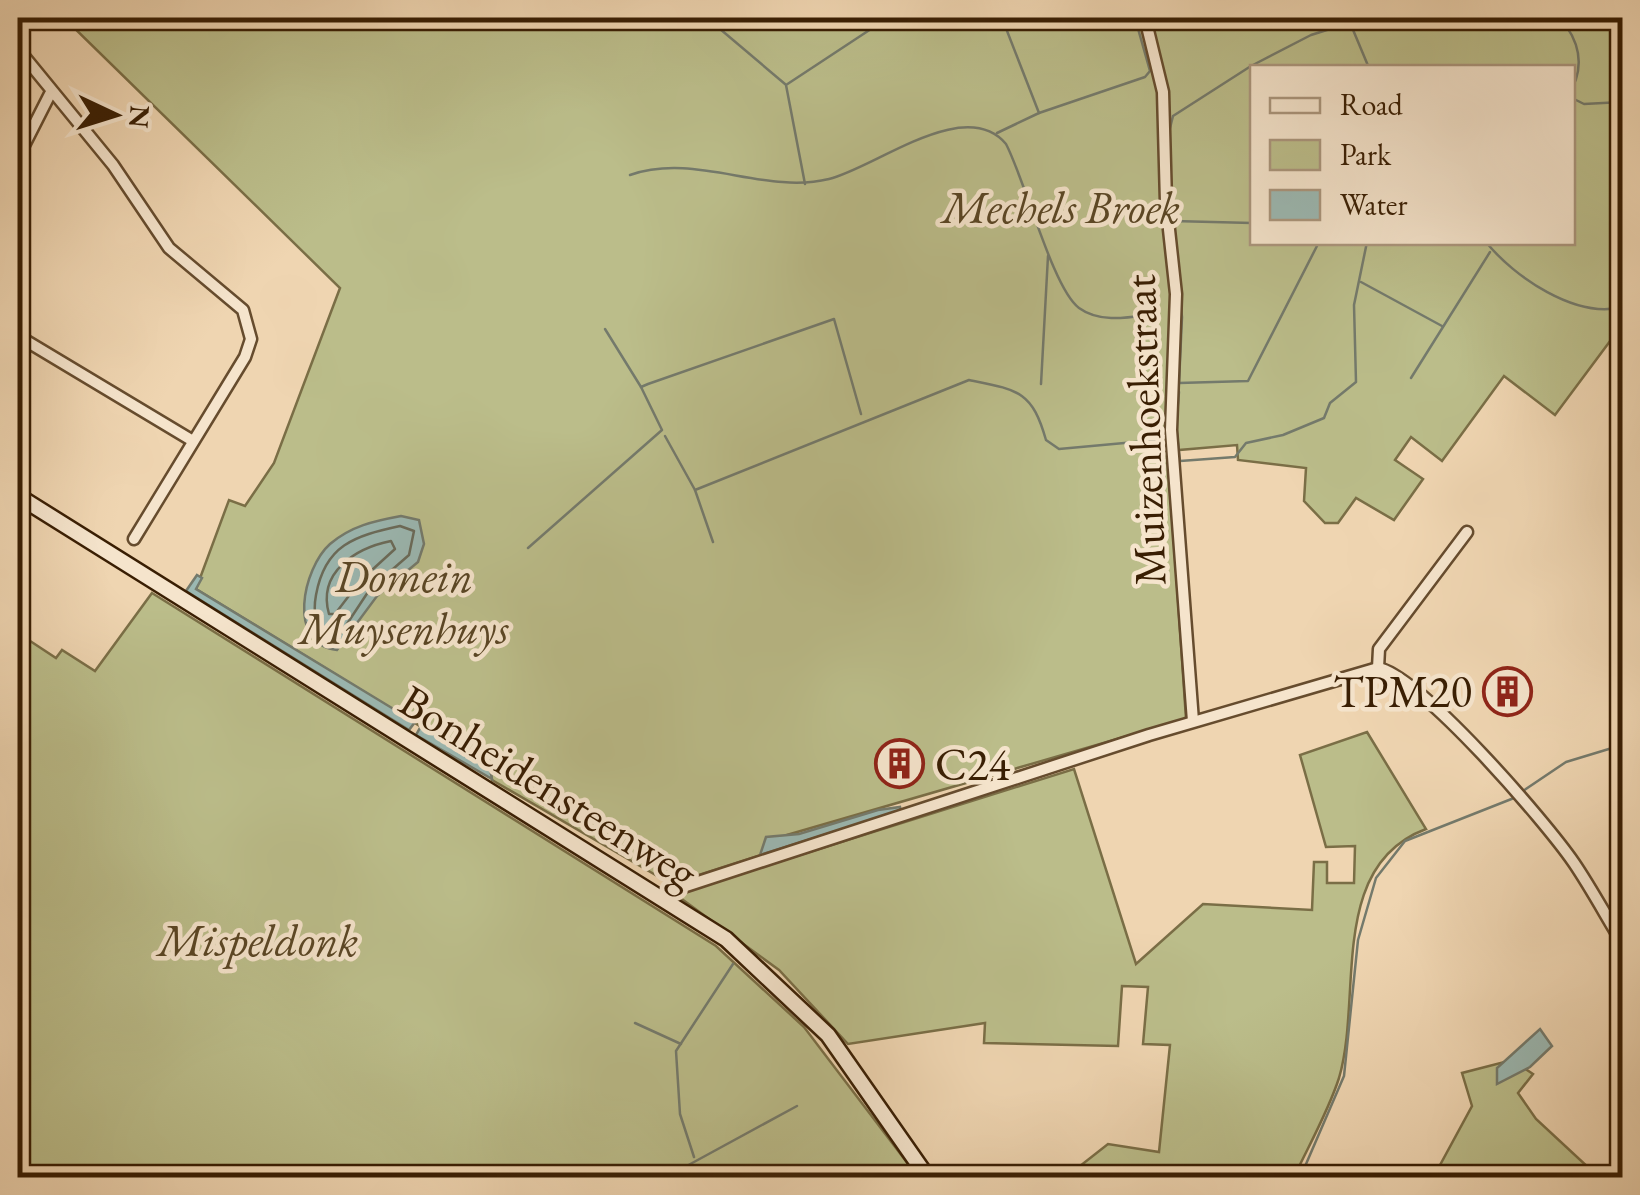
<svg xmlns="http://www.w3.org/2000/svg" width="1640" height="1195" font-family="'EB Garamond',serif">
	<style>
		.green { fill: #bbbd8a; stroke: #7a6e46; stroke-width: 2.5; fill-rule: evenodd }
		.water { fill: #9bb8b2; stroke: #747a6c; stroke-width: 2.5 }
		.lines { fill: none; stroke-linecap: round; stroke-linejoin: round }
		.shore { stroke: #6a6b5a; stroke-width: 2.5 }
		.stream { stroke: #747a6c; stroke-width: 2.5 }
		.street-casing { stroke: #664c2e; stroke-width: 15 }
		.secondary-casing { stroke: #391e03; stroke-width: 19 }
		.street { stroke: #f5e4cc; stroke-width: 10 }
		.secondary { stroke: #f5e4cc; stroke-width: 14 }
		.labels { text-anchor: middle; stroke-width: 9; stroke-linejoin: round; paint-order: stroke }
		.park-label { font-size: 45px; font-style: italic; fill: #5a4625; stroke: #f5e4cc }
		.street-label { font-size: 45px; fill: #391e03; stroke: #f5e4cc }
		.poi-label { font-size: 45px; fill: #391e03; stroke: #f5e4cc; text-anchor: end }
	</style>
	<rect width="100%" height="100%" fill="#efd5b1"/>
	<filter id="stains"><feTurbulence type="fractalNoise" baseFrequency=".002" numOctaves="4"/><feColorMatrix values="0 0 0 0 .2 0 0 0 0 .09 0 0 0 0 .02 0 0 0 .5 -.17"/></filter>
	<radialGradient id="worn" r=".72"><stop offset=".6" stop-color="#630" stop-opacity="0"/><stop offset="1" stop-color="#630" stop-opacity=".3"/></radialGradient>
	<g class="green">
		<path d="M64,18H1622V325L1555,415L1504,376L1442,461L1411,437L1395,460L1423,479L1394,520L1356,498L1338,523H1325L1304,501L1306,468L1238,460L1237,445L1168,451L1186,719L787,835L761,855L671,884L492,780L490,769L196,589L229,500L245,506L274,463L340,288ZM1252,68H1572V242H1252Z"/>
		<path d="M152,593L716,946L804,1027L918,1177H18V633L56,658L62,650L95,671Z"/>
		<path d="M1367,732L1426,829C1327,866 1363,997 1339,1078C1328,1112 1309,1145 1294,1177H1066L1108,1144L1159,1152L1170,1045L1143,1044L1148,987L1122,986L1118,1046L984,1043L985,1023L848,1044L779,970L679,897L685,891L1074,769L1136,964L1203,904L1312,910L1314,862H1327V883H1354L1355,846L1326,847L1300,755Z"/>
		<path d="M1512,1060L1533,1074L1518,1093L1536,1119L1591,1170L1622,1172V1178H1433L1472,1106L1462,1073Z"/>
	</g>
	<g class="water">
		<path d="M401,516L419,520L424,544L418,562L377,596L337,650C286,645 303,568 330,544C351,526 374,521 401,516Z"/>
		<path d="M197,575L202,578L196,589L415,722L409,730L186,591Z"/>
		<path d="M421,726L490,769L492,779L416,735Z"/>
		<path d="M900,807L901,811L760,855L766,837L799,834L878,810Z"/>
		<path d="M1540,1029L1552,1046L1530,1067L1497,1084V1068Z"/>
	</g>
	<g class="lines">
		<g class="shore">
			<path d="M400,526L414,531L409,555L370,589L339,636L327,639C315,627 313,611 316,595C325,545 354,536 400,526Z"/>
			<path d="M391,541L395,549L361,580L335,614H329C317,572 356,548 391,541Z"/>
		</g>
		<g class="stream">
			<path d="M707,18L785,84"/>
			<path d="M1560,18C1578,39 1585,63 1572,89"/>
			<path d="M1351,25L1369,68"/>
			<path d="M1572,98L1584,104L1622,102"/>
			<path d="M1039,113L1145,77L1150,71L1135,18"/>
			<path d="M1169,132L1173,116L1251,66L1311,35L1365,18"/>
			<path d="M997,133L1039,113L1002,18"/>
			<path d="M630,175C696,152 764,195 829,179C875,168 965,95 1006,144C1025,180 1053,289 1079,308C1101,324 1131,317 1155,314"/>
			<path d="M805,184L786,85L874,27L868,18"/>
			<path d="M1171,185L1173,221L1252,223"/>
			<path d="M1173,222L1182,317L1179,383L1248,381L1319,242"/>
			<path d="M1486,242C1514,277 1576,319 1622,307"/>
			<path d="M1361,282L1442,326"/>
			<path d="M605,329L641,387"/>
			<path d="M1411,378L1490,252"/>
			<path d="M1041,384L1048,256"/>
			<path d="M1179,392L1176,426L1180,461L1235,457L1246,443L1283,435L1324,418L1330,403L1356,382L1354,305L1367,242"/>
			<path d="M665,436L695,490"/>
			<path d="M713,542L695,490L969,380C1019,390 1032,391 1046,440L1059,449L1157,440"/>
			<path d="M528,548L662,430L641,387L648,384L834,319L861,414"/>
			<path d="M1520,793L1566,762L1622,745"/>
			<path d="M635,1023L681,1044"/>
			<path d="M694,1157L680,1114L676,1051L733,964"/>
			<path d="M678,1178L683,1168L797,1106"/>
			<path d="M1300,1178L1344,1076L1358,940L1376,878L1405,841L1514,798"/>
		</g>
		<defs>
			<g id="street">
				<path d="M1145,18L1163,92L1166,202L1176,294L1171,430L1193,721"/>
				<path d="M18,49L113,165L169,248L243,310L251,339L245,357L134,539"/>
				<path d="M18,157L50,94"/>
				<path d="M18,336L193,441"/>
				<path d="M1378,668L1379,649L1467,532"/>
				<path d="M664,898L680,888L1149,735L1378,668C1420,676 1546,822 1574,863C1591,888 1606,916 1622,942"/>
			</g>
			<path id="secondary" d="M18,496L726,939L828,1035L928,1178"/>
		</defs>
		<use href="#street" class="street-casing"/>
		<use href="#secondary" class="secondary-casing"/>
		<use href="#street" class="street"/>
		<use href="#secondary" class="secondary"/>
	</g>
	<defs>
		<symbol id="building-ring" viewBox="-11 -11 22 22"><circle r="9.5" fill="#f5e4cc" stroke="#8f2418" stroke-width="1.5"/><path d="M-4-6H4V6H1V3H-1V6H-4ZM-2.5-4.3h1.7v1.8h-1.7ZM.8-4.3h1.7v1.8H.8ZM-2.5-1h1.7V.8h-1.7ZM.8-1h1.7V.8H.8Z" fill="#8f2418"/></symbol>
	</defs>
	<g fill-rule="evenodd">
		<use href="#building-ring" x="1480" y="664" width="55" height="55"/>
		<use href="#building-ring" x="872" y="736" width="55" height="55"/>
	</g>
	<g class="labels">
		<g class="park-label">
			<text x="1061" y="223">Mechels Broek</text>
			<text x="404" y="592">Domein<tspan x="404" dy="52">Muysenhuys</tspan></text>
			<text x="258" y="956">Mispeldonk</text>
		</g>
		<g class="street-label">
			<text transform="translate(1144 430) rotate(-92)" y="16">Muizenhoekstraat</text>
			<text transform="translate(549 786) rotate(32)" y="16">Bonheidensteenweg</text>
		</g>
		<g class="poi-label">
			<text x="1472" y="707">TPM20</text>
			<text x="935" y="780" text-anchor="start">C24</text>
		</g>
	</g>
	<rect width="1640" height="1195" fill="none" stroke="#efd5b1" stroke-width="60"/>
	<rect x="20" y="20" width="1600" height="1155" fill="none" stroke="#391e03" stroke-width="5"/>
	<rect x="30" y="30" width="1580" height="1135" fill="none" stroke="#391e03" stroke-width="2.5"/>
	<rect x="1250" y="65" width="325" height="180" fill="#f5e4cc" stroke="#aa957c" stroke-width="2.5"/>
	<rect x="1270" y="98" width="50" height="15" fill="#f5e4cc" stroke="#aa957c" stroke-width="2.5"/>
	<text x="1340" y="115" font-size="30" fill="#391e03">Road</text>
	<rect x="1270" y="140" width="50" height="30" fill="#bbbd8a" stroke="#aa957c" stroke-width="2.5"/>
	<text x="1340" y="165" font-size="30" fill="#391e03">Park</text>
	<rect x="1270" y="190" width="50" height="30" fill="#9bb8b2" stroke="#aa957c" stroke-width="2.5"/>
	<text x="1340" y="215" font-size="30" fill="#391e03">Water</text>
	<g transform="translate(115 115) rotate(94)" stroke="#f5e4cc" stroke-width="8" paint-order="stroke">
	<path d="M0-8L18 38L0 25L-18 38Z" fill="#391e03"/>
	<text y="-15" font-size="28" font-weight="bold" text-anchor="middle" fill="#391e03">N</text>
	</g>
	<rect width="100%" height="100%" filter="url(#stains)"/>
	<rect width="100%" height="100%" fill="url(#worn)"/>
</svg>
